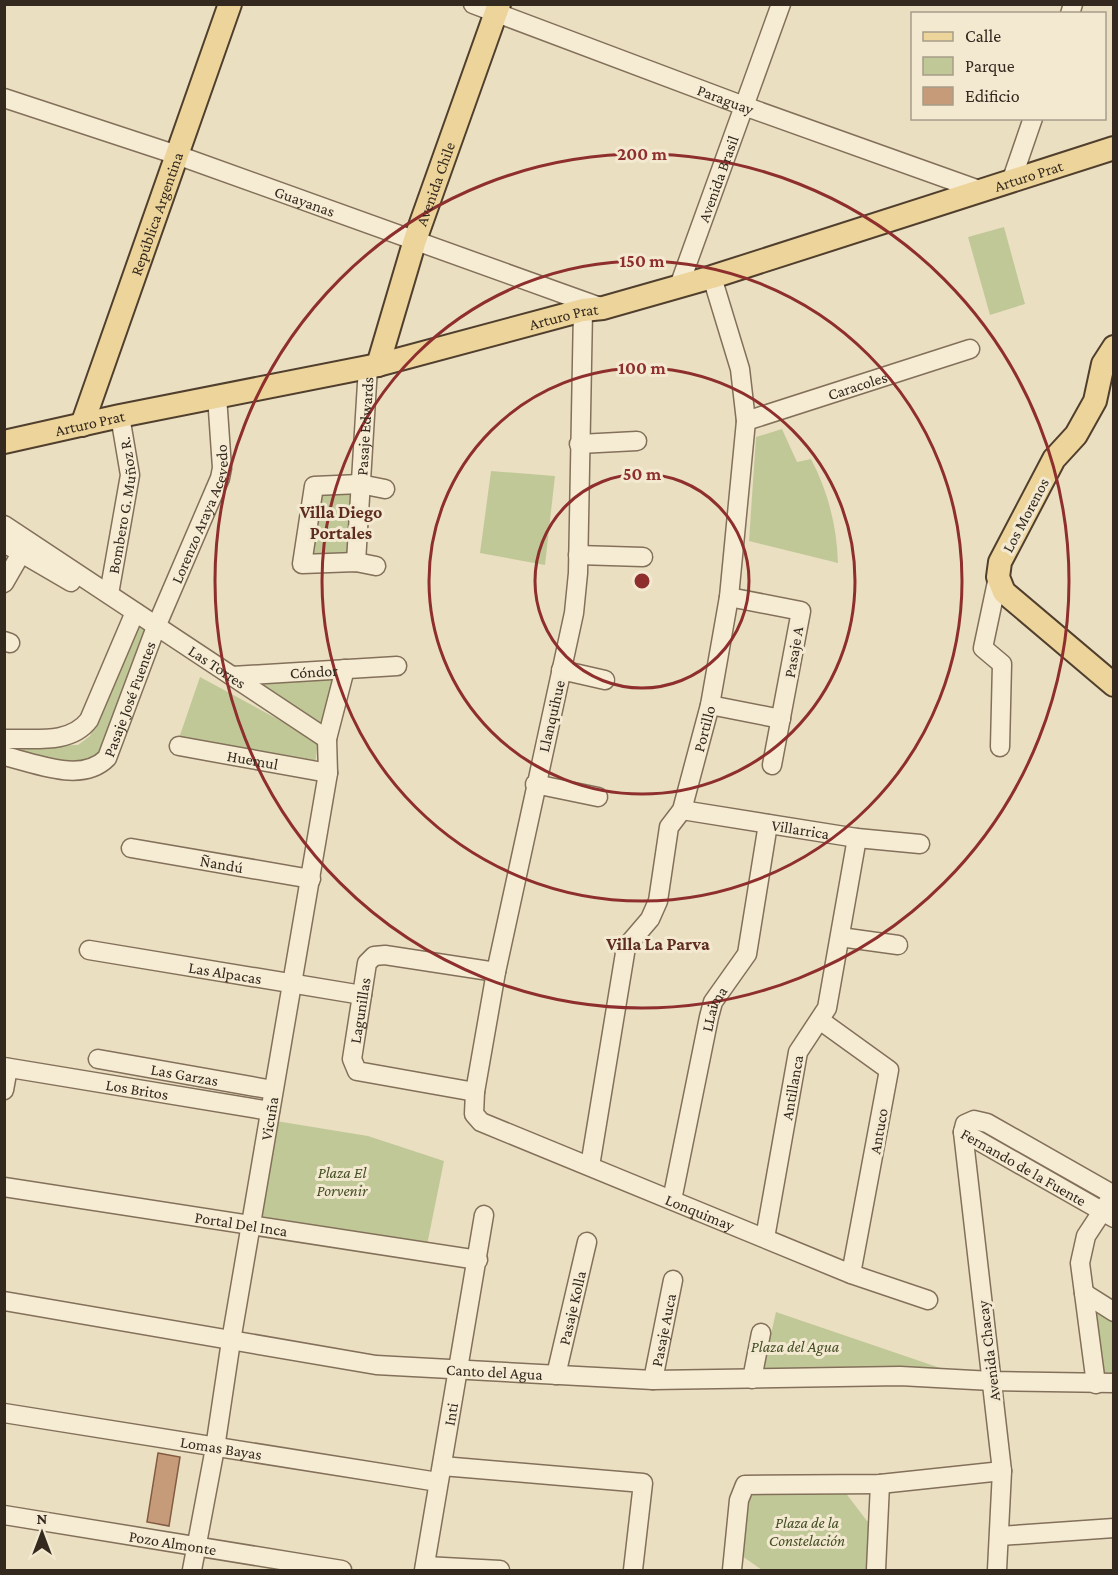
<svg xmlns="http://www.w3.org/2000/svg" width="1118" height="1575" font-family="'Crimson Pro',serif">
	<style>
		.green { fill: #c1c897 }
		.building { fill: #c69b7a; stroke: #815b42; stroke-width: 1.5 }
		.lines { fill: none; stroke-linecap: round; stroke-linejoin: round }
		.minor-casing { stroke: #83705a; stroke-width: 21 }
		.major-casing { stroke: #513f2e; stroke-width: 26 }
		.minor { stroke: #f6ecd4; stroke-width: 18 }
		.major { stroke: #ecd49b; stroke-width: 22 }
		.ring { fill: none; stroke: #8e2f2e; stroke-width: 3 }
		.labels { text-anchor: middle; stroke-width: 6; stroke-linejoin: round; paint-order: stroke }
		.street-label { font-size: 16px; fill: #34291e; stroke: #f3e9d1 }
		.park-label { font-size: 16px; font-style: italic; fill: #444f25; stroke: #f3e9d1 }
		.neighbourhood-label { font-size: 18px; font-weight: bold; fill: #5e2d20; stroke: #f3e9d1 }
		.centre { fill: #8e2f2e; stroke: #f3e9d1; stroke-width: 3 }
		.ring-label { font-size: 18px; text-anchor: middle; font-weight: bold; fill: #8e2f2e; stroke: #f3e9d1; stroke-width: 6; stroke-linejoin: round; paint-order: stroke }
	</style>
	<rect width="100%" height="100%" fill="#ebdfc2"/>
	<g class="green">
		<path d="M1004,227L1025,304L990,315L968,237Z"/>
		<path d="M782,429L797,462L811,459C828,491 837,527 838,563L749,541L756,437Z"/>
		<path d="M491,471L555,476L545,565L480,553Z"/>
		<path d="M319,491L350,493L347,558L307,559Z"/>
		<path d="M135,622L150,628L101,754C75,774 34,755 5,749V746L78,745L90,736Z"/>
		<path d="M335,674L326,727L253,682Z"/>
		<path d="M200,677L318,741L315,765L179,738Z"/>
		<path d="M276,1121L368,1136L444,1161L427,1245L260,1218Z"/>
		<path d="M1087,1300L1113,1316V1378L1098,1379Z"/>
		<path d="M776,1312L952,1372L762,1373Z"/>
		<path d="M845,1492L867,1521L873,1524L871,1570H762L742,1556L749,1495Z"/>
	</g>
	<path class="building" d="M158,1453L180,1457L169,1526L147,1522Z"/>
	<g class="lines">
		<defs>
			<g id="minor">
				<path id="s1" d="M473,4L744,106L979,190"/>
				<path d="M1070,14L1073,4"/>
				<path id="s2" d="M4,98L177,155L600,307"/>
				<path d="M1012,179L1033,118"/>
				<path id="s3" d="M679,286L781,4"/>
				<path id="s4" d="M583,310L578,573L574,613L496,972L475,1092L474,1114L481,1122L851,1274L928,1300"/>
				<path id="s5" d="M746,421L970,349"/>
				<path d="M579,444L637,441"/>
				<path id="s6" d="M4,525L327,739"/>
				<path d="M4,543L71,582"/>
				<path d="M578,555L643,557"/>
				<path id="s7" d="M356,562L368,367"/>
				<path d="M376,566L356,562L302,564L314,486L360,484L385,489"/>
				<path d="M998,577L983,648L1002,664L1000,747"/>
				<path d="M4,583L27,543"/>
				<path id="s8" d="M109,594L130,475L120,416"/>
				<path d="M729,597L801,611L772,765"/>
				<path d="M4,641L10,643"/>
				<path d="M561,670L605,680"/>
				<path id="s9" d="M232,676L397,666"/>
				<path d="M710,705L781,719"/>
				<path d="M4,739C33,738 70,745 89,720L135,612"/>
				<path id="s10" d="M179,746L328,773"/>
				<path id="s11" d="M4,756C36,763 81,784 107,758L156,627L220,478L222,468L217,396"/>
				<path d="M535,784L598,797"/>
				<path id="s12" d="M682,810L857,838L920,844"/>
				<path id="s13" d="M131,848L311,879"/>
				<path d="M840,937L898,945"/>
				<path id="s14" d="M89,950L362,995"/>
				<path d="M821,1021L889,1070L851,1274"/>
				<path id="s15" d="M98,1059L273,1090"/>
				<path id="s16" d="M4,1067L270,1111"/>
				<path d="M4,1090L8,1068"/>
				<path id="s17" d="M475,1092L357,1071L352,1059L367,963L374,956L385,955L496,972"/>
				<path id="s18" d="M963,1132L1114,1218"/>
				<path id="s19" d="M590,1166L626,947L650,919L658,901L669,827L682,810L710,705L729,597L746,421L740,369L712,277"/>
				<path id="s20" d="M4,1187L478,1260"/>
				<path id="s21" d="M672,1200L709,1017L713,1002L747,954L768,824"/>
				<path id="s22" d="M765,1238L798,1052L827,1008L857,838"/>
				<path d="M1084,1293L1114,1312"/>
				<path id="s23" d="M4,1301L376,1365L653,1380L900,1376L992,1381L1114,1383"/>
				<path id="s24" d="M556,1375L587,1242"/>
				<path d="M752,1379L761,1333"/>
				<path id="s25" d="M653,1380L673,1280"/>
				<path d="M1096,1384L1080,1263L1086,1236L1113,1195"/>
				<path id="s26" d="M4,1413L438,1482"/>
				<path d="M442,1466L643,1483L633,1570"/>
				<path id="s27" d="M4,1515L342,1570"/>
				<path d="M1000,1536L1114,1528"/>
				<path d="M425,1566L500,1570"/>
				<path id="s28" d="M192,1570L215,1448L231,1341L328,773L327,739L345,669"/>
				<path id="s29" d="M424,1570L484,1215"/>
				<path d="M732,1570L739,1500L745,1485L880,1484L1002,1471"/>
				<path d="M876,1570L880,1484"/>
				<path d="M997,1570L1002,1471L963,1132L965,1124L974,1120L987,1123L1114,1195"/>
			</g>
			<g id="major">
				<path d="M1114,347L1103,364L1095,401L1076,435L1054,459L1000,562L998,577L1004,592L1114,685"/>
				<path id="s30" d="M378,365L415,240L499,4"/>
				<path id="s31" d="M82,425L230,4"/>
				<path id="s32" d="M4,442L120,416L378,365L583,310L603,308L712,277L1114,148"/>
			</g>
		</defs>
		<use href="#minor" class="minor-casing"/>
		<use href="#major" class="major-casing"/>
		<use href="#minor" class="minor"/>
		<use href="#major" class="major"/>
	</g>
	<g class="ring">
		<circle cx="642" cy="581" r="107"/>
		<circle cx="642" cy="581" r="213"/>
		<circle cx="642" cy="581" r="320"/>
		<circle cx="642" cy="581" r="427"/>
	</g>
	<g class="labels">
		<g class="street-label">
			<text dy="6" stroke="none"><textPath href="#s1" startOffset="270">Paraguay</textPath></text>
			<text dy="6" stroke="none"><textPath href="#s32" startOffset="1060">Arturo Prat</textPath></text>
			<text dy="6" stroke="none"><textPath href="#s3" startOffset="114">Avenida Brasil</textPath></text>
			<text dy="6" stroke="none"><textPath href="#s30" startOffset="190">Avenida Chile</textPath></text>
			<text dy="6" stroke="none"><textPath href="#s2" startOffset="318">Guayanas</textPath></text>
			<text dy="6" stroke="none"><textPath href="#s31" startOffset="224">República Argentina</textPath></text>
			<text dy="6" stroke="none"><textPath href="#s32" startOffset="574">Arturo Prat</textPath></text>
			<text dy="6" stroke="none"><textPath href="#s5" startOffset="117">Caracoles</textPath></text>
			<text dy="6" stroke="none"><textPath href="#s32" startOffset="88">Arturo Prat</textPath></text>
			<text dy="6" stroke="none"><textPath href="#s7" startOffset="136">Pasaje Edwards</textPath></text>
			<text dy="6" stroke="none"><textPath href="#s8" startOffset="90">Bombero G. Muñoz R.</textPath></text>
			<text dy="6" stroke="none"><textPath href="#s11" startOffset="370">Lorenzo Araya Acevedo</textPath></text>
			<text transform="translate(1025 515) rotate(-62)" y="6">Los Morenos</text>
			<text transform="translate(793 652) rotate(-80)" y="6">Pasaje A</text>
			<text dy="6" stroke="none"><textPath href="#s6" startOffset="256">Las Torres</textPath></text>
			<text dy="6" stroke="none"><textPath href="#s9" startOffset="82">Cóndor</textPath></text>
			<text dy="6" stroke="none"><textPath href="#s11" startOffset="171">Pasaje José Fuentes</textPath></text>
			<text transform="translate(551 716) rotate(-77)" y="6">Llanquihue</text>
			<text dy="6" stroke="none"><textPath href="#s19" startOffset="459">Portillo</textPath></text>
			<text dy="6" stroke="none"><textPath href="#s10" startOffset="75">Huemul</textPath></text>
			<text dy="6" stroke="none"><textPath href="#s12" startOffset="120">Villarrica</textPath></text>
			<text dy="6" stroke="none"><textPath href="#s13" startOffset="92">Ñandú</textPath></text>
			<text dy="6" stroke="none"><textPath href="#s14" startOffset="138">Las Alpacas</textPath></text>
			<text dy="6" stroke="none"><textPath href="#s17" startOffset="182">Lagunillas</textPath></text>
			<text dy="6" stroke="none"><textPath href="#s21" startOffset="196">LLaima</textPath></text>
			<text dy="6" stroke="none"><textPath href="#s15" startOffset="88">Las Garzas</textPath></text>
			<text dy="6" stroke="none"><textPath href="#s22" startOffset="153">Antillanca</textPath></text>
			<text dy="6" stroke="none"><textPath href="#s16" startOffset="135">Los Britos</textPath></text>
			<text dy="6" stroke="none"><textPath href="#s28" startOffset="458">Vicuña</textPath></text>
			<text transform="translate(878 1131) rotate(-80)" y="6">Antuco</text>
			<text dy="6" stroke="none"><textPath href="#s18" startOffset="70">Fernando de la Fuente</textPath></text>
			<text dy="6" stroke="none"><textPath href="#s4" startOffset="1062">Lonquimay</textPath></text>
			<text dy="6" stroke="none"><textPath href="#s20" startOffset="240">Portal Del Inca</textPath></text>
			<text dy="6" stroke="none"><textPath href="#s24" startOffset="69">Pasaje Kolla</textPath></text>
			<text dy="6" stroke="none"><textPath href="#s25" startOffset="51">Pasaje Auca</textPath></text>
			<text transform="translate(988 1351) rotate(-97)" y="6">Avenida Chacay</text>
			<text dy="6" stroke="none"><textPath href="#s23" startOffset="496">Canto del Agua</textPath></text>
			<text dy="6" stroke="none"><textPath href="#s29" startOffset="158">Inti</textPath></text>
			<text dy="6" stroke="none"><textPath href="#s26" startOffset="220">Lomas Bayas</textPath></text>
			<text dy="6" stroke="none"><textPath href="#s27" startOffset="171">Pozo Almonte</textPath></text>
		</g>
		<g class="park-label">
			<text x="342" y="1178">Plaza El<tspan x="342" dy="18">Porvenir</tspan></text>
			<text x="795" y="1352">Plaza del Agua</text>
			<text x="807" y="1528">Plaza de la<tspan x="807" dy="18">Constelación</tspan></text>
		</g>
		<g class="neighbourhood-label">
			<text x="341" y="518">Villa Diego<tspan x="341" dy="21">Portales</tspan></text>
			<text x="658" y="950">Villa La Parva</text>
		</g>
	</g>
	<circle cx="642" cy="581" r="9" class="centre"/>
	<g class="ring-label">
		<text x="642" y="160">200 m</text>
		<text x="642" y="267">150 m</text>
		<text x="642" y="374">100 m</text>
		<text x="642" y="480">50 m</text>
	</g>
	<rect width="1118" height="1575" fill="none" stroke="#34291e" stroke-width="12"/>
	<rect x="911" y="12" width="195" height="108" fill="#f3e9d1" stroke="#a79c89" stroke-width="1.5"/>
	<rect x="923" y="32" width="30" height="9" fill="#ecd49b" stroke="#a79c89" stroke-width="1.5"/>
	<text x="965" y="42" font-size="18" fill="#34291e">Calle</text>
	<rect x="923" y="57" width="30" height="18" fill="#c1c897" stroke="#a79c89" stroke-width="1.5"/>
	<text x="965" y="72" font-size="18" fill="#34291e">Parque</text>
	<rect x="923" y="87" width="30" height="18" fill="#c69b7a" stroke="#a79c89" stroke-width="1.5"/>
	<text x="965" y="102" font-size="18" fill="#34291e">Edificio</text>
	<g transform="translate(42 1533)" stroke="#f3e9d1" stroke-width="4.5" paint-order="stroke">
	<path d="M0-4.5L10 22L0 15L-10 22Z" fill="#34291e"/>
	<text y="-9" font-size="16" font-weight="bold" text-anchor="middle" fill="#34291e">N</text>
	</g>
</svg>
